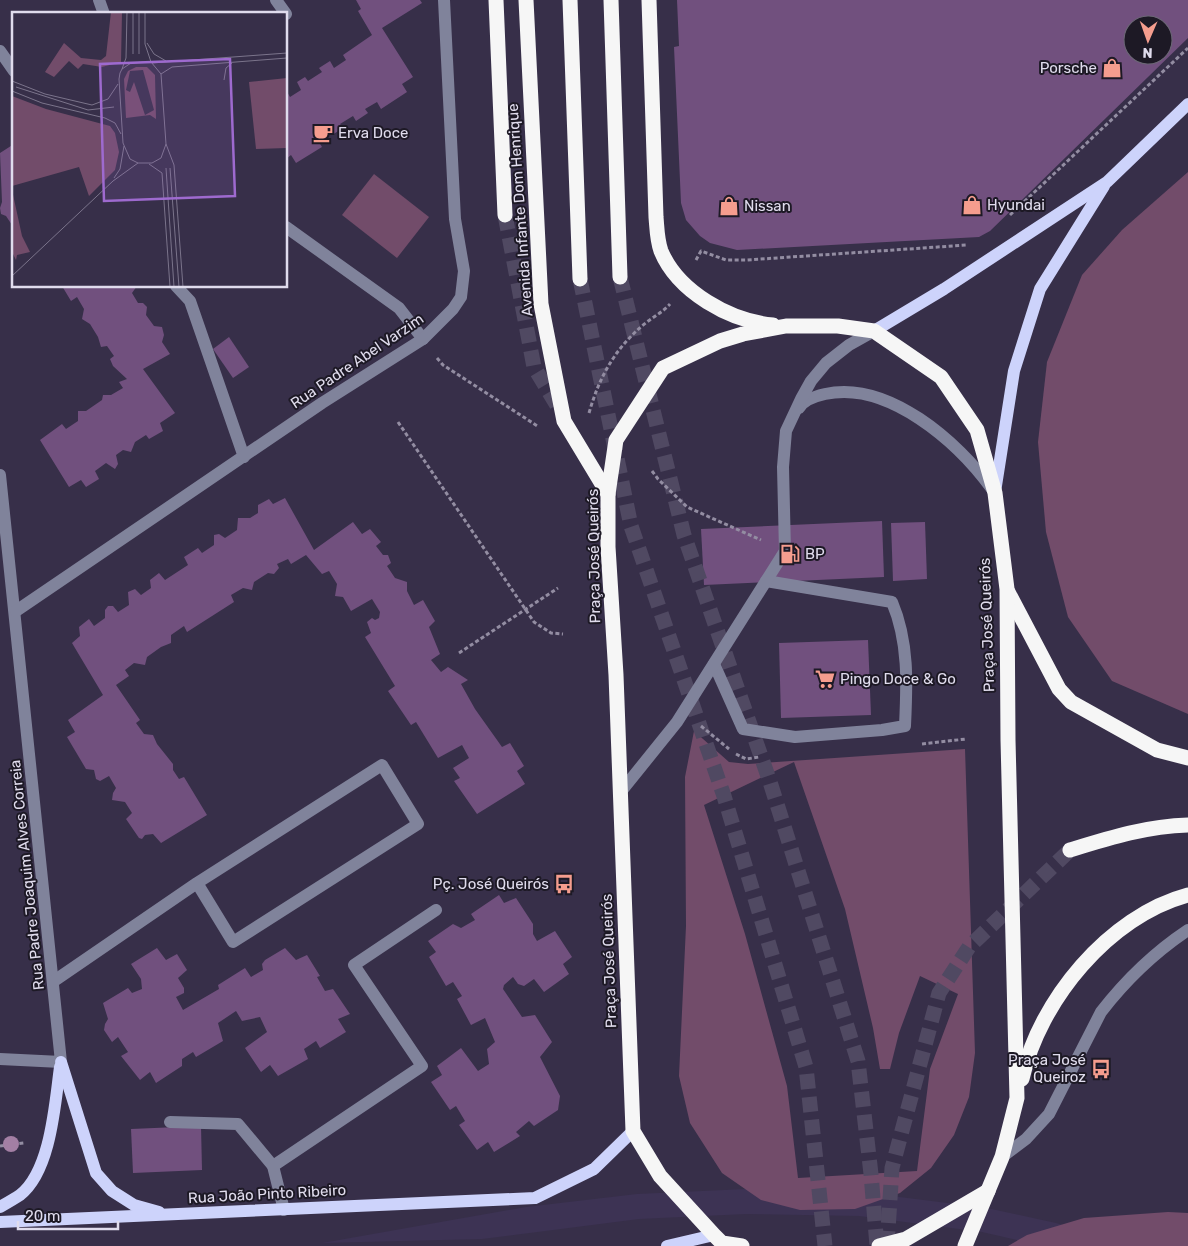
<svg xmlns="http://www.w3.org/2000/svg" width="1188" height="1246" font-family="Rubik,sans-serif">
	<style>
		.built { fill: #3d3354 }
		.green { fill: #724c6a; fill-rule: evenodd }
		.building { fill: #71507e; fill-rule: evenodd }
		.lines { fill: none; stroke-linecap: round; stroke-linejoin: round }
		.highway-tunnel { stroke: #504962; stroke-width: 15; stroke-dasharray: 15 8; stroke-linecap: butt }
		.path { stroke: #938da2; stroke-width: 3; stroke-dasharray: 4 2.5; stroke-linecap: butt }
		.minor { stroke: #80839b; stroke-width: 12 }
		.major { stroke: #cdd3fb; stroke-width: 12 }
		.highway { stroke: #f6f6f6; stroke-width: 15 }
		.tree { fill: #a37fa4 }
		.labels { text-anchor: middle; stroke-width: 4; stroke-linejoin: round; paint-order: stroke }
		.poi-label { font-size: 15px; fill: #e0dced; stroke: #1d1925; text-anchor: start }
		.street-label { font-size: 15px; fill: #e0dced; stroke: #1d1925 }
		.inset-road { fill: none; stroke: #7b748b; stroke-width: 1 }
		.view { fill: #9e6acf; fill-opacity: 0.15; stroke: #9e6acf; stroke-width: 2.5 }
		.inset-edge { fill: none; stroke: #e0dced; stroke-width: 2.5 }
	</style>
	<rect width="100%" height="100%" fill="#372f49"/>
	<path class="built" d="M746,1189L860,1192L987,1208L1056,1223L1135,1246H1044L982,1232L859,1216L746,1214L639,1219L482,1239L322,1243L526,1207L637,1194Z"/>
	<g class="green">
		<path d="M1188,172V714L1112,681L1068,617L1046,532L1038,442L1047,362L1082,275L1122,230Z"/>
		<path d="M374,174L429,217L397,258L342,215Z"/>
		<path d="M694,731L729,762L748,764L965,749L975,1053L969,1097L954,1135L931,1168L900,1193L855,1209L800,1210L761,1200L722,1173L690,1123L679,1076L686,926L685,777ZM794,762L845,909L873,1028L880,1069H890L899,1033L920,976L958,994L930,1069L917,1171L798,1178L787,1086L745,934L704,805Z"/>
		<path d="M1168,1212L1188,1213V1246H1008L1027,1235L1084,1218Z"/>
	</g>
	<g class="building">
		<path d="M356,0H420L422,3L382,28L413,77L402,84L407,92L381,109L377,102L365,109L368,113L356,121L353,116L340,124L343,128L332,135L330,131L317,139L322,147L296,163L291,155L286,159V90L290,97L301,90L297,82L305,77L308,81L322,72L319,68L330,61L334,68L346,60L343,55L372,35L358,11L361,9Z"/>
		<path d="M677,0H1188V38L990,231L979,237L737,250L710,243L700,236L686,220L681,203L674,47L679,46ZM1133,25H1163V55H1133Z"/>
		<path d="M14,144V228L6,216L1,214L0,208L2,202L0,153Z"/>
		<path d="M62,286H137L132,293L138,303H143L147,307L146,315L154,326L162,327L164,335L162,342L170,354L143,369L175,413L160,423L163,431L149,439L146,435L135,442L131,452L123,450L116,455L118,464L115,469L106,463L95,471L99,479L86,487L81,480L69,487L40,440L62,424L66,429L78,421V411H86L102,400L103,395H111L123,388L119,382L127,379L113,366L110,359L114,356L107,346L101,347L98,337L90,324L82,319L84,309L77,297L71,301Z"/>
		<path d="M229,337L249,367L233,378L213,349Z"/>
		<path d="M285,498L314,550L353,522L362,534L370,529L381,542L376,546L383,555H388L391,563L387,566L395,578L407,582V591L414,605L423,600L435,621L429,627L440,654L431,660L441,672L448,667L468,680L461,684L475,709L502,747L510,743L524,766L517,771L525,784L477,814L454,781L460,778L453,768L469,758L462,745L438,758L416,722L411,725L388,691L395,686L365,637L371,633L367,622L372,618L375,620L379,618L380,612L372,599L351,611L343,597L335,596L337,584L329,571L322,574L306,555L291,564L288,559L277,564L279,568L274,574L268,573L254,582L252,590L243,588L231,595L234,602L187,632L184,626L171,635V643L161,647L147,657L145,665L134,663L125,670L129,676L116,685L140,720L136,723L144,734L153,735L157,744L173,764V770L179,779L184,777L207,815L161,843L153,834L145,835L142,839L139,838L126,819L132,813L125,802L112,800L113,793L116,788L109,776L100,781L96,779L94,770L86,769L67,737L75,732L68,720L103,695L72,643L80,636L79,627L89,619L94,626L105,618V610L108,606H113L118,612L129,605L128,592L135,589L141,595L151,588L150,580L159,573L165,580L188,565L184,557L198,548L202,553L214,545V535L219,534L225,538L237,530L238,518H250L258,513V505L269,499L273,504Z"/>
		<path d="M882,521L884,577L704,585L701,529Z"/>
		<path d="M925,522L927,579L893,581L891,523Z"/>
		<path d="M868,640L871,715L781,718L779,643Z"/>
		<path d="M499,895L504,903L516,898L533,924V934L537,941L555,931L572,957L563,964L569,974L544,992L534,979L524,986L518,984L513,977L504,985L503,989L522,1017L535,1015L552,1042L540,1057L560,1096L558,1110L534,1126L529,1121L516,1132L520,1136L494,1152L488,1142L477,1150L459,1125L465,1121L456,1106L450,1110L431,1082L442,1075L437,1066L461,1048L478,1071L489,1064L487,1049L495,1042L485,1018L471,1025L457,999L462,996L453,982L446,986L429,957L436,952L428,941L453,924L461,928L475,920L471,914Z"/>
		<path d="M157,948L166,960L177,954L187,970L178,978L184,988V993L176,997L183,1010L219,989L218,985L245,968L251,977L263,970L262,964L265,960L285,948L296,960L307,955L320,976L317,977L325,991L333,989L350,1014L338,1019L346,1032L320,1048L316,1041L304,1049L308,1059L278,1076L270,1065L261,1072L245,1048L267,1032L260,1017L242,1021L236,1011L218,1023L223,1041L196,1057L193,1052L182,1059V1066L156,1083L150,1072L140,1080L121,1056L128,1052L118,1037L112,1042L104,1030L105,1024L108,1019L103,1003L128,988L132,993L142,989L141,979L131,964Z"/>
		<path d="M201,1126L202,1170L133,1173L131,1129Z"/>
	</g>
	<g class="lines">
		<g class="highway-tunnel">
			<path d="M505,215L534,367L561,412"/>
			<path d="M620,277L684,535L770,782L858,1061L871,1174L877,1246"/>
			<path d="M580,279L631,526L724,796L806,1067L825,1246"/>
			<path d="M887,1246L892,1168L939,993L969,947L1070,850"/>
		</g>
		<g class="path">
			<path d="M1010,215L1188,48"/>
			<path d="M696,260L701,251L726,260H747L967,245"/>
			<path d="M437,358L443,365L539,427"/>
			<path d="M589,413C599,378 614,350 642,326C651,318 662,313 670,304"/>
			<path d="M398,422L534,622L551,633L563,634"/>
			<path d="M652,471L658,479L687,507L761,540"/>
			<path d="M459,653L558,588"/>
			<path d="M701,726L729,749"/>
			<path d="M922,744L966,739"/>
			<path d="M736,754L746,759L759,757"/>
			<path d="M0,1146L24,1143"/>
		</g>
		<g class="minor">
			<path d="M99,0L104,14"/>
			<path d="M276,0L286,14"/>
			<path d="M0,51L14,71"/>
			<path d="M286,227L399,308L423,339"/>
			<path d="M176,286L190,301L244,457"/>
			<path d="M799,408C804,400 816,396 825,394C888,380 958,442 992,489"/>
			<path d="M0,475L61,1062L0,1059"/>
			<path d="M16,611L322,403L423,339L453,309L461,297L464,271L455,219L444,0"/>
			<path d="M714,664L743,729L795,737L882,730L905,726C907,684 909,642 892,602L766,581"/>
			<path d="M619,794L677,722L785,551L783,467L786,431L801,399L811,381L826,363L849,345L874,331"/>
			<path d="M54,981L197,883L382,765L418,824L233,942L197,883"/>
			<path d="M170,1122L238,1124L273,1166L284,1210"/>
			<path d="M1002,1157L1026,1139L1049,1114L1101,1012C1125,981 1155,952 1188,930"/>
			<path d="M273,1166L422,1066L354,965L436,910"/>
		</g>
		<g class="major">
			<path d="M874,331L944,289L1107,182L1188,104"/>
			<path d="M995,492L1014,371L1040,289L1104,186"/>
			<path d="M61,1062L96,1173L112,1191L134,1205L159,1212"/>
			<path d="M0,1207C7,1203 14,1199 20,1195C51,1171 55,1103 60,1067"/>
			<path d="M0,1222L535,1198L594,1169L633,1131"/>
			<path d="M667,1246L714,1235"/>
		</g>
		<g class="highway">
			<path d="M496,0L505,215"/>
			<path d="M526,0L541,304L564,421L608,494"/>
			<path d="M570,0L580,279"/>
			<path d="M611,0L620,277"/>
			<path d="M649,0L656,217C657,228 657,240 661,251C678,292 730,321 773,325"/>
			<path d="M1008,592L1059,689L1071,702L1157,750L1188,758"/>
			<path d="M1070,850C1109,838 1147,826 1188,825"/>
			<path d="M1022,1079C1039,1001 1109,916 1188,895"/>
			<path d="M742,1246L722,1243L714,1235L660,1176L633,1131L616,675L608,547V494L616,440L663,368L720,341L743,334L786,326H838L874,331L941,377L977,430L995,493L1007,589L1008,740L1017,1098L1002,1157L965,1246"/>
			<path d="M879,1246L906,1239L988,1191"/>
		</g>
	</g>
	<circle class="tree" cx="11" cy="1144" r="8"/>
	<defs>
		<symbol id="shop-bare" viewBox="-9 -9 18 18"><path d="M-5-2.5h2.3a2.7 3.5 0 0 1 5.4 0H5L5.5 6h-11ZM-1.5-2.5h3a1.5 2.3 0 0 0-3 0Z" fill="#f59d8e" stroke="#1d1925" stroke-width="2.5" paint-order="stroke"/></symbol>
		<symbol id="cafe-bare" viewBox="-9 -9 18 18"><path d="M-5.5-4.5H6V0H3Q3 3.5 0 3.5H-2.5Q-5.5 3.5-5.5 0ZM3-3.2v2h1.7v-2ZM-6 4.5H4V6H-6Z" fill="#f59d8e" stroke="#1d1925" stroke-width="2.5" paint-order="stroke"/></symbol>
		<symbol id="fuel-bare" viewBox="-9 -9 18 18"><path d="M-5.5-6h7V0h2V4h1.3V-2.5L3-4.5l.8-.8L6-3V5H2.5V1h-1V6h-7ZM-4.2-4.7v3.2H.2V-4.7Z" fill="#f59d8e" stroke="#1d1925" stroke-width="2.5" paint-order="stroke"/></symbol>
		<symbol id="supermarket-bare" viewBox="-9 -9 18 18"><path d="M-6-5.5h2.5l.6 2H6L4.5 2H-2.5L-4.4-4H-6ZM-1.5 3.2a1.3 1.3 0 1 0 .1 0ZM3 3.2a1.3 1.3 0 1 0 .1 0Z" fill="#f59d8e" stroke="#1d1925" stroke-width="2.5" paint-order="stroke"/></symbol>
		<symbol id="bus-bare" viewBox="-9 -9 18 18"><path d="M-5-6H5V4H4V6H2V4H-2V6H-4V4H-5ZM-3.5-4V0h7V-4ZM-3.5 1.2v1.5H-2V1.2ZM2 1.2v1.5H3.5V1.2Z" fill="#f59d8e" stroke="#1d1925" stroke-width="2.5" paint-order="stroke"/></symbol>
	</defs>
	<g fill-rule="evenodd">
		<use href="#shop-bare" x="1098" y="54" width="28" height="28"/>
		<use href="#cafe-bare" x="309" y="119" width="28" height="28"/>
		<use href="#shop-bare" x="958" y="191" width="28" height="28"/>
		<use href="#shop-bare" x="715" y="192" width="28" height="28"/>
		<use href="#fuel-bare" x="776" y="540" width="28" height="28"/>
		<use href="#supermarket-bare" x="811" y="665" width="28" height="28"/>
		<use href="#bus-bare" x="550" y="870" width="28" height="28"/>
		<use href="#bus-bare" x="1087" y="1055" width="28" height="28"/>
	</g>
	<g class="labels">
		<g class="poi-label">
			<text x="1097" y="73" text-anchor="end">Porsche</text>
			<text x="338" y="138">Erva Doce</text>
			<text x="987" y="210">Hyundai</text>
			<text x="744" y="211">Nissan</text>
			<text x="805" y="559">BP</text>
			<text x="840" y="684">Pingo Doce &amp; Go</text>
			<text x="549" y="889" text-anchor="end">Pç. José Queirós</text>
			<text x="1086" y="1065" text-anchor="end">Praça José<tspan x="1086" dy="17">Queiroz</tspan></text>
		</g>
		<g class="street-label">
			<text transform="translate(520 210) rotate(-94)" y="5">Avenida Infante Dom Henrique</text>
			<text transform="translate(357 361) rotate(-34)" y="5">Rua Padre Abel Varzim</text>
			<text transform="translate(594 556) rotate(-91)" y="5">Praça José Queirós</text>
			<text transform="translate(987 625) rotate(-92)" y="5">Praça José Queirós</text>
			<text transform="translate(27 875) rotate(-96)" y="5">Rua Padre Joaquim Alves Correia</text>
			<text transform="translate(609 961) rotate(-92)" y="5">Praça José Queirós</text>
			<text transform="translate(267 1194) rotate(-3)" y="5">Rua João Pinto Ribeiro</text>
		</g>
	</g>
	<g transform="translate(12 12)">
		<rect width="275" height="275" fill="#372f49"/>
		<path d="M99,0H110L109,50L90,55L71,52L66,57L57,49L42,65L33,60L52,31L69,46L89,48L94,44ZM124,55H135L143,63L144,107L138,103L114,106L112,67L116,59ZM131,58L142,98L133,103L122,70L118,80L114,78L118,59ZM275,66V136L244,137L237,70ZM0,84L34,97L98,114L103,121L107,140L103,158L77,184L67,155L0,174ZM0,178L10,224L18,240L5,243L4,248L0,240Z" fill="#724c6a" fill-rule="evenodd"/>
		<path class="inset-road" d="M121,0V42M133,0V32L139,50M135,31L142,42L154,49M127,42V0M140,51L275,41M110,57L119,51L133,50H139L149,62L154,132L149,146L140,151H126L118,147L111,131L107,67L108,61L110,57L114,46L115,0M149,62L160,55L275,46M212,68L214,56L220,51M0,69L33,82L80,93L96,87L106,72M4,75L76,98L102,95M0,79L30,91L93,106L103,111L109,122M154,132L162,153L171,275M137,152L150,161L158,275M154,156L162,275M158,156L167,275M102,166L108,157L112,134M0,264L101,169L126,151"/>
		<path class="view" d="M218,47L223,184L92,189L88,52Z"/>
		<rect width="275" height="275" class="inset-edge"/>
	</g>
	<g transform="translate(1148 40) rotate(182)"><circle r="24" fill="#1d1925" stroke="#6b6775"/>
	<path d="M0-4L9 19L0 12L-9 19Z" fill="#f59d8e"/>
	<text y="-8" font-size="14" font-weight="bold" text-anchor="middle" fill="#e0dced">N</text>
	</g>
	<path d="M18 1221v8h100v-8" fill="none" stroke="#e0dced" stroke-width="2.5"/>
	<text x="25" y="1221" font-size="15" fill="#e0dced" stroke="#1d1925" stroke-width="4" paint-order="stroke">20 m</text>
</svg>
